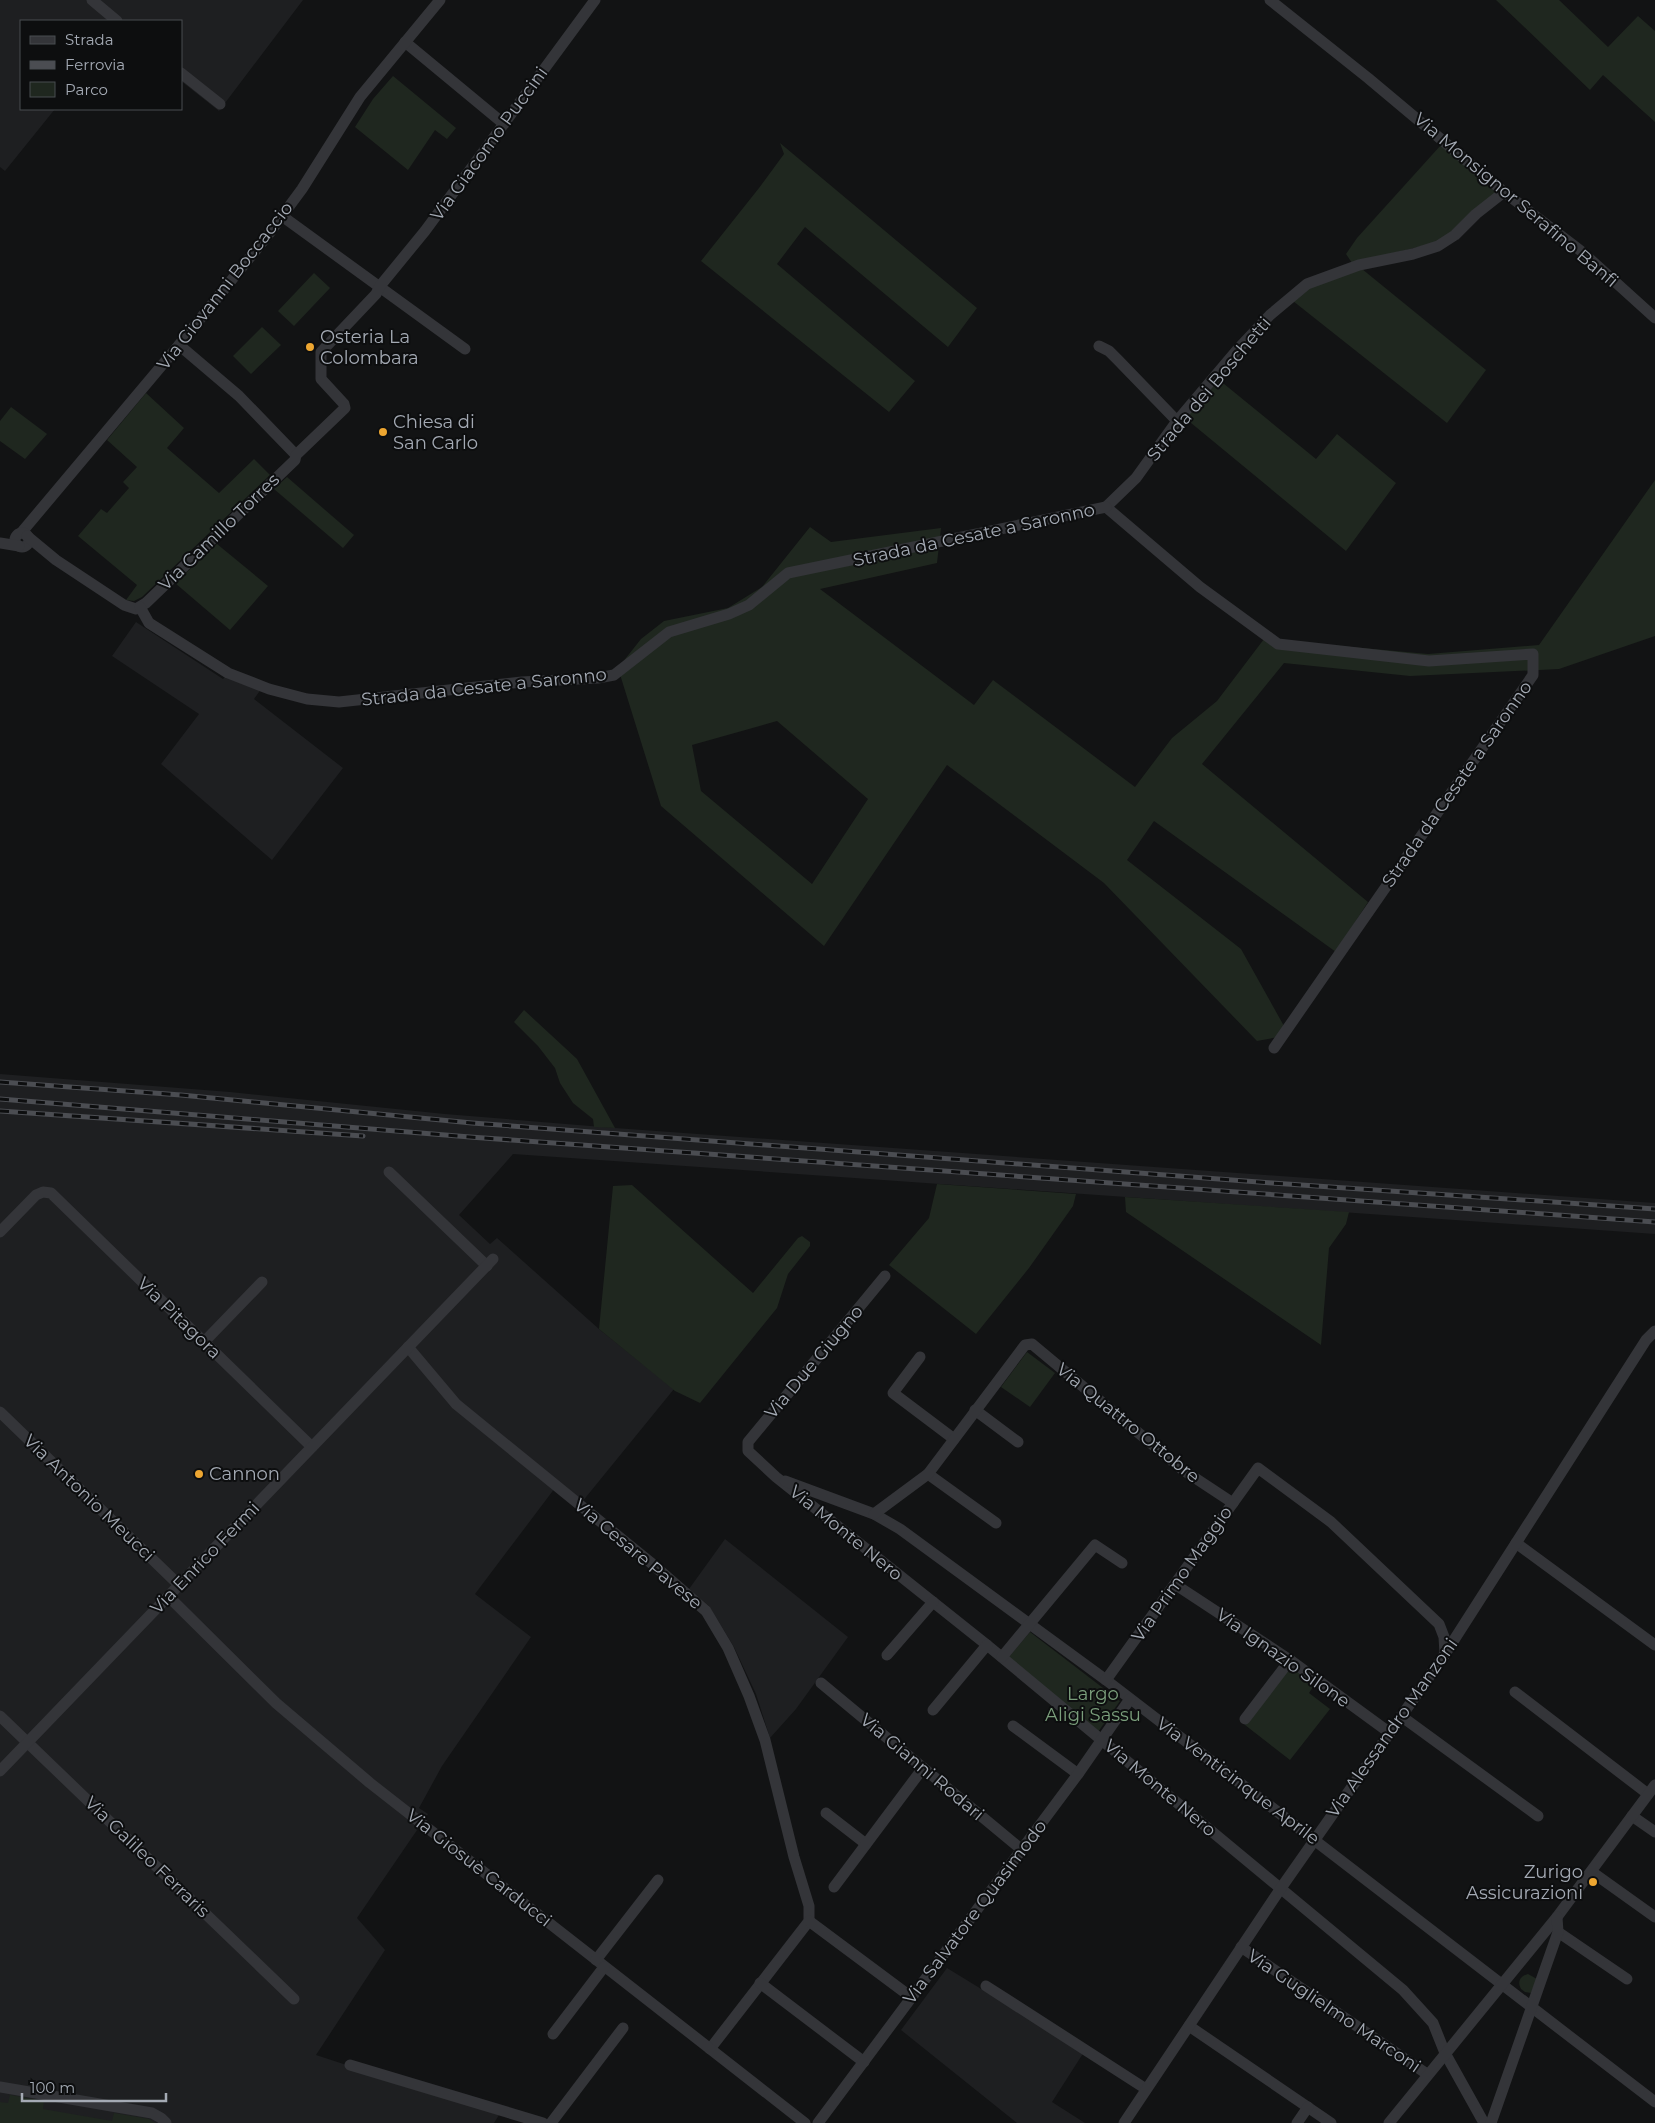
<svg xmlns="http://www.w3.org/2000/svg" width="1655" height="2123" font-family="Montserrat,sans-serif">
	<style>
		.built { fill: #1e1f21 }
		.green { fill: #1f271f; fill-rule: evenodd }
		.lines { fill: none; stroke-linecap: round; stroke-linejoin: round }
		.minor { stroke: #343539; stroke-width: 11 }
		.rail-casing { stroke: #4b4d52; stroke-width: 5 }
		.rail { stroke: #0d0e0f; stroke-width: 3; stroke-dasharray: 9; stroke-linecap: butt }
		.poi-dot { fill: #eda631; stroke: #0d0e0f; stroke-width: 2 }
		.labels { text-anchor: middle; stroke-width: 4; stroke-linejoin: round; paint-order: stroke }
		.street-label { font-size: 18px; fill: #a4aab4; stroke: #0d0e0f }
		.poi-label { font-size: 18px; fill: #a4aab4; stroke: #0d0e0f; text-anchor: start }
		.park-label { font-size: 18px; fill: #7b9f7c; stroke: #0d0e0f }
	</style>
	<rect width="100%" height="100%" fill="#121314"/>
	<g class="built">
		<path d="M0,0H303L219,111L181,81V21H21V109H55L5,171L0,167Z"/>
		<path d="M136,622L223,679L232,670L264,685L254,699L343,768L272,860L161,764L199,714L112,656Z"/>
		<path d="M0,1074L230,1092L445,1114L615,1128L1655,1203V1234L513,1154L459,1215L490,1244L497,1238L599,1329L674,1389L582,1502L558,1484L475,1594L531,1637L442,1766L419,1808L428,1814L357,1918L385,1950L316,2055L499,2115L494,2123H0Z"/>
		<path d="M725,1539L848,1637L796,1709L770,1738L756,1694L734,1647L709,1606L689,1589Z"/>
		<path d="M947,1968L1084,2052L1052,2102L1085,2123H1017L901,2030Z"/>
	</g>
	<g class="green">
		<path d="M1496,0H1559L1608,47L1638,16L1655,31V122L1603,75L1590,90Z"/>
		<path d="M393,76L456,128L447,139L435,130L408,170L355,127L373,99Z"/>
		<path d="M780,143L977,308L948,347L805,227L777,264L915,381L889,412L701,261L759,188L784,154Z"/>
		<path d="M1441,145L1498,194L1439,242L1352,263L1346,254L1357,238Z"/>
		<path d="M1362,269L1486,370L1447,423L1293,301L1309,288Z"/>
		<path d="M314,273L330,288L294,326L278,311Z"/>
		<path d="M262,327L281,345L251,374L233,356Z"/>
		<path d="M1218,379L1316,459L1337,434L1396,483L1346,551L1185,418Z"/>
		<path d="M146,393L184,428L167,448L219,493L254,459L270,475L142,597L134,601L126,600L137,585L78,536L101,509L107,513L129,488L123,482L137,467L107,440Z"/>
		<path d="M11,407L47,434L25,459L0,441V421Z"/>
		<path d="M287,477L354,535L343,548L274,489Z"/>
		<path d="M1655,480V636L1559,669L1410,676L1284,663L1202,764L1368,902L1336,952L1154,821L1127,860L1241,949L1289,1035L1257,1041L1104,883L947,765L824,946L661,806L618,668L641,639L664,621L728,608L762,587L810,527L831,542L941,528L937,563L820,589L974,705L993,680L1135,787L1172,738L1217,701L1264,639L1428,654L1539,645ZM777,721L868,799L812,884L701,791L692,745Z"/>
		<path d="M217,544L268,586L230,630L175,583Z"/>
		<path d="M524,1010L577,1059L615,1128L594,1127L593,1119L573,1103L560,1083L555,1068L538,1046L514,1022Z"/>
		<path d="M937,1184L1076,1194L1073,1206L1029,1268L976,1334L889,1265L929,1218Z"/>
		<path d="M632,1185L753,1293L798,1238L802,1236L810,1242V1246L788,1274L777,1308L700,1403L675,1391L599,1329L613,1186Z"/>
		<path d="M1125,1197L1349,1212L1346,1224L1329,1248L1321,1345L1126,1212Z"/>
		<path d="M1027,1352L1055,1373L1030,1407L1001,1387Z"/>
		<path d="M1030,1632L1120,1701L1098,1732L1007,1659Z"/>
		<path d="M1291,1665L1315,1684L1309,1693L1330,1709L1290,1760L1245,1725Z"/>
		<path d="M1528,1974L1537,1979L1531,1993L1525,1992L1521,1989C1517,1982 1520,1976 1528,1974Z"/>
		<path d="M10,2095L44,2101L43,2109L112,2121L114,2113L149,2119L155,2123H0V2102L8,2103Z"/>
	</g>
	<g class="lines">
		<g class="minor">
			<path d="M92,0L117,21"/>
			<path d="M1270,0L1368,78L1504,192L1581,251L1655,318"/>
			<path d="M405,42L504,124"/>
			<path d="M181,73L220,104"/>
			<path d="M282,216L465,349"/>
			<path d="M179,345L239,396L296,455"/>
			<path d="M1099,346L1109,351L1118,360L1177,421"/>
			<path d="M1106,507L1200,587L1278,644L1429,661L1533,654V675L1274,1048"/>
			<path d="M1106,507L1136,478L1177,421L1237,350L1270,315L1307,284L1359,265L1413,254L1438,246L1455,235L1476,214L1504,192"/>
			<path d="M21,533L179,345L268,235L302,189L360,97L440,0"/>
			<circle cx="22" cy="540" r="7"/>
			<path d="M27,536L56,560L124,605L136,609L146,603L295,460L296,455L345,408L344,404L321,379V352L376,294L380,286L425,231L595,0"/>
			<path d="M0,543L19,546"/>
			<path d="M140,607L149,623L228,673L269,689L307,699L339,702L522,682L598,678L614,675L669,632L729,614L749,605L788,573L1106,507"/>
			<path d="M389,1172L487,1266"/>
			<path d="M0,1232L36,1195L43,1192L51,1193L312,1447"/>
			<path d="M885,1276L748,1442V1451L776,1477L987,1645L1403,1990L1433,2023L1445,2053L1484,2123"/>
			<path d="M204,1342L262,1282"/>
			<path d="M408,1347L456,1404L650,1562L706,1611L728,1648L749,1696L765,1740L794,1857L809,1906V1921L710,2049"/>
			<path d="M920,1357L893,1393L954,1439"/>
			<path d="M975,1410L1018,1442"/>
			<path d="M0,1412L179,1585"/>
			<path d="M928,1474L996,1523"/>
			<path d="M785,1481L874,1514L900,1529L1106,1680L1655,2102"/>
			<path d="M874,1514L928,1474L1025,1345L1032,1344L1183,1470L1233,1503"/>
			<path d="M1516,1543L1655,1645"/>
			<path d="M1176,1585L1290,1660L1390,1733"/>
			<path d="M168,1596L276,1703L370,1783L805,2123"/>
			<path d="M887,1655L933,1602"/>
			<path d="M1002,1657L1095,1545L1122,1563"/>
			<path d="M1106,1680L1258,1468L1331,1522L1439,1624L1444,1637L1445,1654"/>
			<path d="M821,1683L1022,1850"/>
			<path d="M1515,1692L1648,1794"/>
			<path d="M933,1710L987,1645"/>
			<path d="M0,1716L294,1999"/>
			<path d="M1401,1716L1538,1816"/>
			<path d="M1245,1719L1290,1660"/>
			<path d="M1013,1726L1078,1774"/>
			<path d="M0,1771L493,1259"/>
			<path d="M826,1813L866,1844"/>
			<path d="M1632,1816L1655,1832"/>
			<path d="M1592,1872L1655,1917"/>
			<path d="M834,1887L923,1768"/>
			<path d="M809,1921L911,1997"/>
			<path d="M1558,1932L1627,1979"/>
			<path d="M1241,1947L1427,2074"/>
			<path d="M596,1960L658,1880"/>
			<path d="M760,1983L864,2062"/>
			<path d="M986,1986L1146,2089"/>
			<path d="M1189,2026L1331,2123"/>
			<path d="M553,2034L604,1967"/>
			<path d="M350,2065L543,2123"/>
			<path d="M0,2087L152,2113L161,2118L166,2123"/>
			<path d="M551,2123L623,2028"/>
			<path d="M818,2123L1078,1774L1130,1699"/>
			<path d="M1124,2123L1281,1888L1445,1654L1646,1340L1655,1331"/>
			<path d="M1297,2123L1308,2107"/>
			<path d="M1389,2123L1557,1917L1655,1785"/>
			<path d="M1491,2123L1558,1932L1557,1917"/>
		</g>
		<defs>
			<g id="rail">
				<path d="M0,1082L181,1095L472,1123L1272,1183L1655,1209"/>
				<path d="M0,1099L470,1137L1655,1222"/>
				<path d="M0,1111L363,1136"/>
			</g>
		</defs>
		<use href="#rail" class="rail-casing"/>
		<use href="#rail" class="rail"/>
	</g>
	<g class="poi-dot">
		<circle cx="310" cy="347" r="5"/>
		<circle cx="383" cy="432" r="5"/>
		<circle cx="199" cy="1474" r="5"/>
		<circle cx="1593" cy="1882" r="5"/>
	</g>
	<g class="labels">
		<g class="street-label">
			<text transform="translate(489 144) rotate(-54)" y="6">Via Giacomo Puccini</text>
			<text transform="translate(1516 200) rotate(40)" y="6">Via Monsignor Serafino Banfi</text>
			<text transform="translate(225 286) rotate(-52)" y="6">Via Giovanni Boccaccio</text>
			<text transform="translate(1209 389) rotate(-50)" y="6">Strada dei Boschetti</text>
			<text transform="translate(219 532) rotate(-44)" y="6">Via Camillo Torres</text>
			<text transform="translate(974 535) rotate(-12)" y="6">Strada da Cesate a Saronno</text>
			<text transform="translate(484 687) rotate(-6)" y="6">Strada da Cesate a Saronno</text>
			<text transform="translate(1457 784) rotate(-55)" y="6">Strada da Cesate a Saronno</text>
			<text transform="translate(179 1318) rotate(44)" y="6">Via Pitagora</text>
			<text transform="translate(814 1362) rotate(-50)" y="6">Via Due Giugno</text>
			<text transform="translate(1128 1423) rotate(39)" y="6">Via Quattro Ottobre</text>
			<text transform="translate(89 1498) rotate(44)" y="6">Via Antonio Meucci</text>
			<text transform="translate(846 1533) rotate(39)" y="6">Via Monte Nero</text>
			<text transform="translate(638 1554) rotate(40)" y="6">Via Cesare Pavese</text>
			<text transform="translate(205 1558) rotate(-46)" y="6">Via Enrico Fermi</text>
			<text transform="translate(1182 1574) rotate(-55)" y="6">Via Primo Maggio</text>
			<text transform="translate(1283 1658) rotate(35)" y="6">Via Ignazio Silone</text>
			<text transform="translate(1392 1728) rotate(-55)" y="6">Via Alessandro Manzoni</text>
			<text transform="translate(922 1767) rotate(40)" y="6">Via Gianni Rodari</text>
			<text transform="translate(1238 1781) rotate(37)" y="6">Via Venticinque Aprile</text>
			<text transform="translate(1160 1788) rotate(40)" y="6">Via Monte Nero</text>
			<text transform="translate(147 1857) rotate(44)" y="6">Via Galileo Ferraris</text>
			<text transform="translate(479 1868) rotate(38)" y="6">Via Giosuè Carducci</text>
			<text transform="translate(975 1912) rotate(-53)" y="6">Via Salvatore Quasimodo</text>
			<text transform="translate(1334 2011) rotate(34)" y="6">Via Guglielmo Marconi</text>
		</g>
		<g class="poi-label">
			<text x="320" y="343">Osteria La<tspan x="320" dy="21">Colombara</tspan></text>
			<text x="393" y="428">Chiesa di<tspan x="393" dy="21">San Carlo</tspan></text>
			<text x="209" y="1480">Cannon</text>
			<text x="1583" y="1878" text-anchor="end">Zurigo<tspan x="1583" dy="21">Assicurazioni</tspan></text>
		</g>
		<g class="park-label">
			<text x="1093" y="1700">Largo<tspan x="1093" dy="21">Aligi Sassu</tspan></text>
		</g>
	</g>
	<rect x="20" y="20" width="162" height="90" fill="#0d0e0f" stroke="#494c51"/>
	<rect x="30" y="36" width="25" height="8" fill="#343539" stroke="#494c51"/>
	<text x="65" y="45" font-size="15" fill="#a4aab4">Strada</text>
	<rect x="30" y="61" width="25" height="8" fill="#4b4d52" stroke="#494c51"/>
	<text x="65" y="70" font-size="15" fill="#a4aab4">Ferrovia</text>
	<rect x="30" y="82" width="25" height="15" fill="#1f271f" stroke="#494c51"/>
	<text x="65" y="95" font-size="15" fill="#a4aab4">Parco</text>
	<path d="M22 2093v8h144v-8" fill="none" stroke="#a4aab4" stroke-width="2.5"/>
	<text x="30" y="2093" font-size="15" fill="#a4aab4" stroke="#0d0e0f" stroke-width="4" paint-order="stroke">100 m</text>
</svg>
